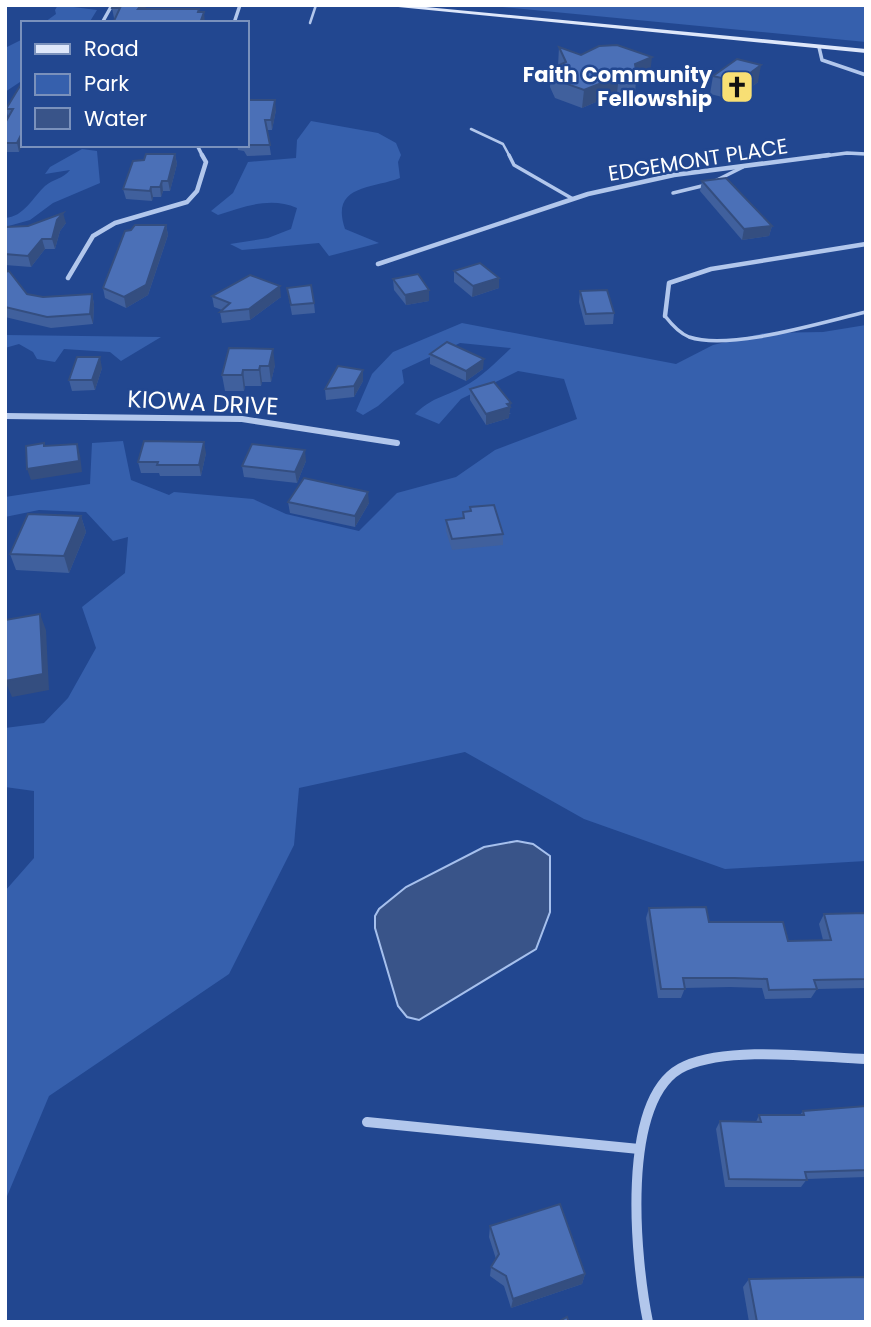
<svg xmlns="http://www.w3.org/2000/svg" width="871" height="1327" font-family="Poppins,sans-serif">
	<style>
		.green { fill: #3660ad }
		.water { fill: #395489; stroke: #a6c0ed; stroke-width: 2 }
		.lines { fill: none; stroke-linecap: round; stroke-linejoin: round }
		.lane-far1 { stroke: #b2c7ec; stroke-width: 2.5 }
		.lane { stroke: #b2c7ec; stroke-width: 3.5 }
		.street-far3 { stroke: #b2c7ec; stroke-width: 3.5 }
		.street-far2 { stroke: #b2c7ec; stroke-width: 4.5 }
		.street-far1 { stroke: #b2c7ec; stroke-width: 6 }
		.street { stroke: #b2c7ec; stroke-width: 10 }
		.secondary { fill: #dee7fa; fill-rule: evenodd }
		.wall { fill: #40609d }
		.shaded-wall { fill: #344e80 }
		.building { fill: #4b70b7; stroke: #344e80; stroke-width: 2 }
		.labels { text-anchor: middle; stroke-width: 5; stroke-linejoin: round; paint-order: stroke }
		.far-poi-label { font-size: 21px; font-weight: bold; fill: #fff; stroke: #224790; text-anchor: end }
		.far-street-label { font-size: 21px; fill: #fff; stroke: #224790 }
		.street-label { font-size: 24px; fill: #fff; stroke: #224790 }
	</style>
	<rect width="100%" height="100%" fill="#224790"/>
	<g class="green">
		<path d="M58,5L97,10L89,23H33L45,22L56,14L55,10Z"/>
		<path d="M482,5H866V42Z"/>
		<path d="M23,39V80L5,92V48Z"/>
		<path d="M311,121L378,133L396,143L401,155L398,162L400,178C371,189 330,185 345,229L379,243L329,256L319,243L242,250L230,244L268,238L291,229L297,208C270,196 244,207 218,215L211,211L233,193L248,162L296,158L297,140Z"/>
		<path d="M82,149L97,151L100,183L53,203L30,220L5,227V218C24,217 33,197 45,186C53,179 63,179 70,170L45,174L50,167Z"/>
		<path d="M462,323L676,364L713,345L764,333L823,332L866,325V861L725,869L584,819L465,752L299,788L294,845L229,974L49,1096L5,1201V891L34,858V791L5,787V728L44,723L68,698L96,648L82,607L125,573L128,537L113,541L86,512L39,510L5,517V497L90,484L92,443L123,441L131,480L169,495L174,492L253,499L286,514L359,531L397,493L456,477L495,450L577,419L564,379L518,371L461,399L439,424L415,414C431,398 444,397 463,387C482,377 496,362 511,348L460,343L402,370L404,383L378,406L363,415L356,411L372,374L393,352Z"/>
		<path d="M5,335L161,337L121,361L110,352L64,349L55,362L37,359L33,352L19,344L5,348Z"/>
	</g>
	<path class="water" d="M517,841L533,844L550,856V912L536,949L419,1020L407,1017L398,1006L375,928V916L379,909L406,887L484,847Z"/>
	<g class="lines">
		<g class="lane-far1">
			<path d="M310,23L316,5"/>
			<path d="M471,129L503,144L510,157"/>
		</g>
		<g class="lane">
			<path d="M509,155L514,165L573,199"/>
			<path d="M715,181L743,167"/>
			<path d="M673,193L706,185"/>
			<path d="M665,316C672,325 679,333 689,337C730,351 823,322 866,312"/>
		</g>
		<g class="street-far3">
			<path d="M102,23L112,5"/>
			<path d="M234,23L240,5"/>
			<path d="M819,47L822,60L866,75"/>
			<path d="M197,145L203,157"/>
			<path d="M816,157L847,153L866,154"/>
		</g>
		<g class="street-far2">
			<path d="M378,264L588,194L674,175L829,155"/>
			<path d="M68,278L93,236L115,223L187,202L197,191L206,162L202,155"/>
			<path d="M665,316L669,283L711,269L866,244"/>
		</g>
		<path class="street-far1" d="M5,416L242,419L397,443"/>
		<g class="street">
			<path d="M367,1122L639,1149"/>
			<path d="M648,1322C636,1264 618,1095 685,1066C731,1046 815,1057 866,1059"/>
		</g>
		<path class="secondary" d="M378,5H405L866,49V53Z"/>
	</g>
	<g class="wall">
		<path d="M147,5L115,18H114L112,8Z"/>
		<path d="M559,47L581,55L650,74L636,80L635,94L617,93L582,108L555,98L550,87L551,69L558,66Z"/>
		<path d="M713,76L758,82L735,100L710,94Z"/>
		<path d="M23,81L19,152H5V123L8,117L6,109Z"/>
		<path d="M247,100L276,110L272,130H267L271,155L247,156L244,151L238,150L237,145H247Z"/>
		<path d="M175,154L177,164L170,191H163L161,197H153L152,201L126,199L123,189L144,160Z"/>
		<path d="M702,181L772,226L769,236L742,240L700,191Z"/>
		<path d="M66,223L60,231L55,249H45L31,267L5,265V229Z"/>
		<path d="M166,225L168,235L148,295L126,308L105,298L103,288L131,230Z"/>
		<path d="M454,271L499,278V288L472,297L454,282Z"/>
		<path d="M5,272L27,294L43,297L92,294L94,304L93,324L51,328L5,317Z"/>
		<path d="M393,279L429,301L406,305L394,290Z"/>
		<path d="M287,288L314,303L315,313L292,315Z"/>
		<path d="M580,291L614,313L613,324L585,325L579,302Z"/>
		<path d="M212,296L281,297L250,320L222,323L220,312L222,310L214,307Z"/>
		<path d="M229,348L275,365L271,382H262L261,386H245L244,391H225L222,375Z"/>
		<path d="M430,354L483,369L466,381L430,364Z"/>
		<path d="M102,368L95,390L72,391L69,380Z"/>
		<path d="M363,381L354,397L326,400L325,389Z"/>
		<path d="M470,389L511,414H509V418L486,425L470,400Z"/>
		<path d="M206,453L201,476H160L159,473H141L138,462Z"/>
		<path d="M306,461L297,483L244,477L242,466Z"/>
		<path d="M288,502L369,503L355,527L290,513Z"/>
		<path d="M470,507L503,534V545L452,550L446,531V520L462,518L463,512L470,511Z"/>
		<path d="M81,516L86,532L69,573L16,570L10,554Z"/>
		<path d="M649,908L788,941L823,940L819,924L824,914L866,913V988L817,989L811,998L765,999L762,988L730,987L685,988L681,998H658L646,918Z"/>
		<path d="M866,1106V1177L807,1179L801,1187H725L716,1129L720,1121L756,1122L759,1115H800L803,1111Z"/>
		<path d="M490,1226L585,1274L582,1284L511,1308L504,1286L490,1276L491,1267L496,1259L489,1237Z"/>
		<path d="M749,1279L866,1322H749L743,1287Z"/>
	</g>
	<g class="shaded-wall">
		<path d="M141,5H147L140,19L138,9Z"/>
		<path d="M204,12L205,23H200Z"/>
		<path d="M652,57L650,74L636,80L635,64Z"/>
		<path d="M761,65L758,82L735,100L738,82Z"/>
		<path d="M619,76L617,93L582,108L584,90Z"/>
		<path d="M275,100L276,110L272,130L271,120Z"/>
		<path d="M23,131V145L19,152L17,143Z"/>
		<path d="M175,154L177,164L170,191L168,181Z"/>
		<path d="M162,181L163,191L161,197L160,187Z"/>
		<path d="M151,187L153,197L152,201L150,191Z"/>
		<path d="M63,213L66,223L60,231L55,249L52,239L57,220Z"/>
		<path d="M166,225L168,235L148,295L126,308L124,297Z"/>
		<path d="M772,226L769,236L742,240L744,229Z"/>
		<path d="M42,239L45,249L31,267L28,256Z"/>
		<path d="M499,278V288L472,297L473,286Z"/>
		<path d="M280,286L281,297L250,320L249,309Z"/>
		<path d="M429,290V301L406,305L405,295Z"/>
		<path d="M92,294L94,304L93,324L90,314Z"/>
		<path d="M273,349L275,365L271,382L269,366Z"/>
		<path d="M100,357L102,368L95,390L92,380Z"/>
		<path d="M484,359L483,369L466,381V371Z"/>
		<path d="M260,366L262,382L261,386L259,370Z"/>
		<path d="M243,370L245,386L244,391L242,375Z"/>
		<path d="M363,370V381L354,397V386Z"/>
		<path d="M511,403L509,418L486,425V414Z"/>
		<path d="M204,442L206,453L201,476L199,465Z"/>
		<path d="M77,444L80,455L82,472L31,480L27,469Z"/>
		<path d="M305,450L306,461L297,483L295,472Z"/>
		<path d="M368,492L369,503L355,527V516Z"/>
		<path d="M81,516L86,532L69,573L64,556Z"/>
		<path d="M40,614L46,630L49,690L12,697L5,681Z"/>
		<path d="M585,1274L582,1284L511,1308L513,1299Z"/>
	</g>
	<g class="building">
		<path d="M113,5H141L138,9H199L198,12H204L200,23H113L120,8H112Z"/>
		<path d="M617,45L652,57L635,64L637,76H619L584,90L556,80L551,69L566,62L559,47L581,55L599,46Z"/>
		<path d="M737,59L761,65L738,82L713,76Z"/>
		<path d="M23,81V131L17,143H5V123L13,109H6Z"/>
		<path d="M247,100H275L271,120H265L270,145H246H247Z"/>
		<path d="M146,154H175L168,181H162L160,187H151L150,191L123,189L133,161L144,160Z"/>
		<path d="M726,178L772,226L744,229L702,181Z"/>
		<path d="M63,213L57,220L52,239H42L28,256L5,254L6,227L28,226Z"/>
		<path d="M135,225H166L146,285L124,297L103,288L125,231L131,230Z"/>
		<path d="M480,263L499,278L473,286L454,271Z"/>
		<path d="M9,271L27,294L43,297L92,294L90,314L47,317L5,307V272Z"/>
		<path d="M418,274L429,290L405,295L393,279Z"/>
		<path d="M250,275L280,286L249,309L220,312L230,303L212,296Z"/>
		<path d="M311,285L314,303L291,305L287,288Z"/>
		<path d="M607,290L614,313L586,314L580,291Z"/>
		<path d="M447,342L484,359L466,371L430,354Z"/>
		<path d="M229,348L273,349L269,366H260L259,370H243L242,375H222Z"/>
		<path d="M77,357H100L92,380H69Z"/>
		<path d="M338,366L363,370L354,386L325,389Z"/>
		<path d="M494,382L511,403L507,404L510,407L486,414L470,389Z"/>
		<path d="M144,441L204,442L199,465H157L158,462H138Z"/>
		<path d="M44,443V446L77,444L79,461L27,469L26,446Z"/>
		<path d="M252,444L305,450L295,472L242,466Z"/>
		<path d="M304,478L368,492L355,516L288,502Z"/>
		<path d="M494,505L503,534L452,539L446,520L464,518L463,512L471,511L470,507Z"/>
		<path d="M28,514L81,516L64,556L10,554Z"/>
		<path d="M40,614L43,674L5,681V620Z"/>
		<path d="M706,907L709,922H783L788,941L831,940L824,914L866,913V979L814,980L817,989L769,990L767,979L734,978H683L685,989H661L649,908Z"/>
		<path d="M866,1106V1170L805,1172L807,1180L729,1179L720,1121L761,1122L759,1115H804L803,1111Z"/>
		<path d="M560,1204L585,1274L513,1299L506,1276L491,1267L499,1254L490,1226Z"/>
		<path d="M866,1277V1322H757L749,1279Z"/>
		<path d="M567,1317L569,1322H558Z"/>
	</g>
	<defs>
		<symbol id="church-square" viewBox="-11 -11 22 22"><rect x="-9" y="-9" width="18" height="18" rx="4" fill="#f8df74" stroke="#224790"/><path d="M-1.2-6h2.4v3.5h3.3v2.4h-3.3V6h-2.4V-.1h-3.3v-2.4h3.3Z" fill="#111"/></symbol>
	</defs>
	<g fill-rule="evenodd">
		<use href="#church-square" x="718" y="68" width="38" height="38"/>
	</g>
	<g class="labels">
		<g class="far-poi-label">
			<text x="712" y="82">Faith Community<tspan x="712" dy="24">Fellowship</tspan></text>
		</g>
		<g class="far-street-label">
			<text transform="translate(698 160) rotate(-9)" y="7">EDGEMONT PLACE</text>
		</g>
		<g class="street-label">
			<text transform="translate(203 403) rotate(3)" y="8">KIOWA DRIVE</text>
		</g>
	</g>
	<rect width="871" height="1327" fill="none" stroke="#ffffff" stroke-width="14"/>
	<rect x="21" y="21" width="228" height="126" fill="#224790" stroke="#7a91bc" stroke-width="2"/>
	<rect x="35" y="44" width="35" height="10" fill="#dee7fa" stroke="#7a91bc" stroke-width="2"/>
	<text x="84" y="56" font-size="21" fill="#ffffff">Road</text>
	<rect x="35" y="74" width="35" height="21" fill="#3660ad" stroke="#7a91bc" stroke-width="2"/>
	<text x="84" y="91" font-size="21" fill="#ffffff">Park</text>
	<rect x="35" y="108" width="35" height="21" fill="#395489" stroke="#7a91bc" stroke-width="2"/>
	<text x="84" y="126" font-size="21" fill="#ffffff">Water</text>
</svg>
